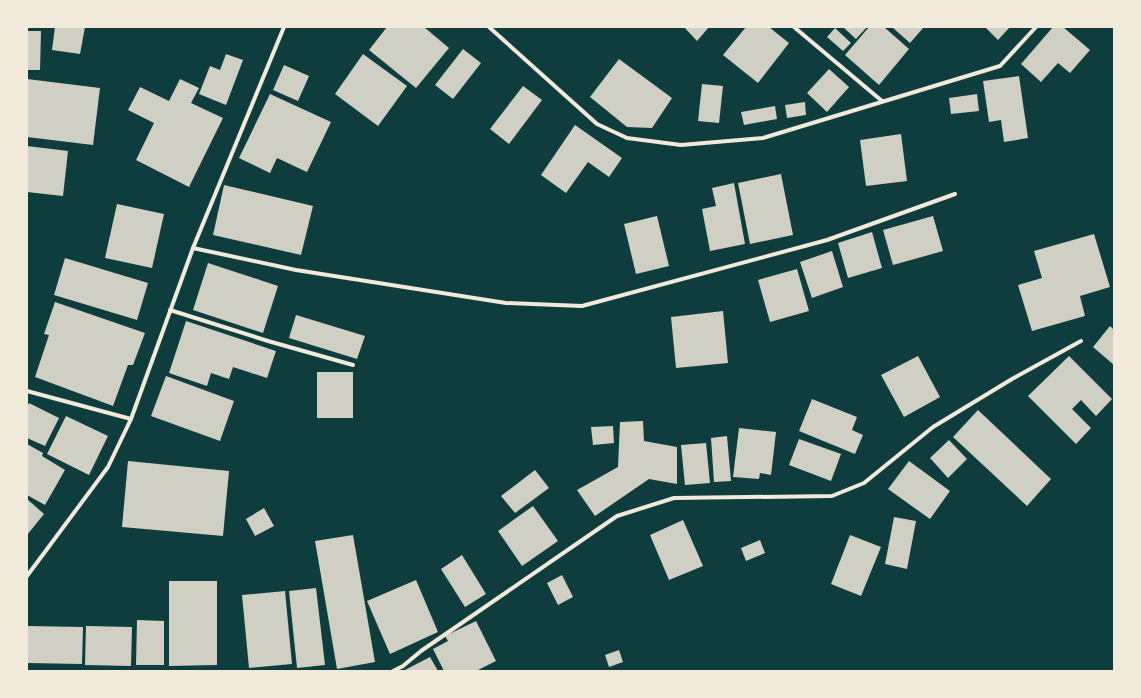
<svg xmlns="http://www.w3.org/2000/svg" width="1141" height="698" font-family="Ubuntu,sans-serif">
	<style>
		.building { fill: #cfcfc3 }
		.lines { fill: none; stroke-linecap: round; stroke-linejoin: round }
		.minor { stroke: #f1e9da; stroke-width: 4 }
	</style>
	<rect width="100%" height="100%" fill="#0f3d3e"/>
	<g class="building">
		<path d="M55,27H85L80,54L52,50Z"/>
		<path d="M387,27H424L449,48L416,88L369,50Z"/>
		<path d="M684,27H709L697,41Z"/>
		<path d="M746,27H769L789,43L758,83L723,55Z"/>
		<path d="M843,27H867L856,39Z"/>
		<path d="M869,27H884L909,49L879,85L845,55Z"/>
		<path d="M892,27H924L910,43Z"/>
		<path d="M985,27H1010L998,40Z"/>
		<path d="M1053,27H1063L1090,50L1070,73L1058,63L1041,82L1021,64Z"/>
		<path d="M835,28L851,43L843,51L827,37Z"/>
		<path d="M27,31H41L40,70H27Z"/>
		<path d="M463,49L481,63L453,99L435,85Z"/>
		<path d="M226,54L243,60L226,105L199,94L210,66L220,70Z"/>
		<path d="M363,54L407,86L378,126L335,94Z"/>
		<path d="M619,59L672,98L652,128L627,127L590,97Z"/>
		<path d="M284,65L309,76L298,101L273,90Z"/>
		<path d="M829,69L849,87L827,112L807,93Z"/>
		<path d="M1019,76L1028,138L1004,142L1001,120L989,122L983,81Z"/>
		<path d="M27,79L100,88L93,145L27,137Z"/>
		<path d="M180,79L199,88L191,103L223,118L189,187L136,160L154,123L128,110L140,87L169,101Z"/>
		<path d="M702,84L723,86L719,123L698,121Z"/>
		<path d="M523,86L542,100L509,144L490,129Z"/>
		<path d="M270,94L331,122L307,172L277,158L270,173L239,158Z"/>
		<path d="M977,94L979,111L951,114L949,98Z"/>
		<path d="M805,102L806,115L787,118L785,105Z"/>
		<path d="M775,106L777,119L744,125L741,112Z"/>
		<path d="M575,125L622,158L609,177L588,162L566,193L541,175Z"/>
		<path d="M901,134L907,181L866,186L860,140Z"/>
		<path d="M27,146L68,151L63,196L27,192Z"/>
		<path d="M781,174L793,235L750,244L738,183Z"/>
		<path d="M734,183L745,244L710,251L702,209L716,206L712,188Z"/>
		<path d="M224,185L313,206L301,255L213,235Z"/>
		<path d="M117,204L164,214L152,268L105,258Z"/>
		<path d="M657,216L669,266L636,274L624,224Z"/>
		<path d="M933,216L943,251L893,265L883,230Z"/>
		<path d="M872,232L882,268L848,278L838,243Z"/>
		<path d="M1094,234L1110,287L1080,296L1085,316L1032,331L1018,285L1042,278L1034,251Z"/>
		<path d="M832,251L843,287L812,298L800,262Z"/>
		<path d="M65,258L148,283L137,320L54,295Z"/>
		<path d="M208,263L278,286L263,333L193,310Z"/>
		<path d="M797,269L809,311L770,322L758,280Z"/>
		<path d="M55,302L145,333L133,365H128L113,406L35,377L49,335L44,334Z"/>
		<path d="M723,311L728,363L676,368L671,317Z"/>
		<path d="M296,315L365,336L357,359L289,338Z"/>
		<path d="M186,321L276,351L267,378L233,367L229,379L211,373L207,386L169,373Z"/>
		<path d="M1110,326L1114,330V365L1093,347Z"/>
		<path d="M918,356L940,397L904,417L881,375Z"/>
		<path d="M1069,356L1112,399L1096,416L1081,400L1072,409L1091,428L1076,444L1028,396Z"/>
		<rect x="317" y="372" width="36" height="46"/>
		<path d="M166,376L234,401L220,441L151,416Z"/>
		<path d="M812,399L857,417L852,430L863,435L855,454L799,431Z"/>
		<path d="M29,403L59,418L45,446L27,438V407Z"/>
		<path d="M978,410L1051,479L1027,506L953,437Z"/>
		<path d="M66,416L108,436L89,475L47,454Z"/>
		<path d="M643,421L644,441L677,447V484L649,479L595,516L577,490L618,467L620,422Z"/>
		<path d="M613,426L614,443L593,445L591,427Z"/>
		<path d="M739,428L776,432L771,475L760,473L759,479L733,477Z"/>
		<path d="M727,436L731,481L714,482L711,438Z"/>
		<path d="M799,439L841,454L831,481L789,465Z"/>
		<path d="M949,440L967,459L948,478L930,458Z"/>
		<path d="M706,443L710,483L685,485L681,445Z"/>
		<path d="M27,444L43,453L42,456L65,470L45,505L27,495Z"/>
		<path d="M128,461L229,471L223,536L122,527Z"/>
		<path d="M909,461L950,491L930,519L888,489Z"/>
		<path d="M535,470L549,488L515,513L501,496Z"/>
		<path d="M27,499L44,514L27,535Z"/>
		<path d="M533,506L558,541L522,566L498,531Z"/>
		<path d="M264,508L274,526L255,536L246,519Z"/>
		<path d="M894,517L916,521L907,569L885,564Z"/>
		<path d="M683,520L703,566L669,580L650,535Z"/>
		<path d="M353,535L375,662L337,669L315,541Z"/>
		<path d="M850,535L881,547L861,596L831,584Z"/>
		<path d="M760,540L765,553L746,561L741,548Z"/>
		<path d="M462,555L486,594L465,607L441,569Z"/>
		<path d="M562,575L573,597L558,605L547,583Z"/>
		<path d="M416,580L438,632L390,654L367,601Z"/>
		<path d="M169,581H217V665L169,666Z"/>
		<path d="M316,588L325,665L297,668L289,591Z"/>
		<path d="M285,591L292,664L249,668L242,595Z"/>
		<path d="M137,620L164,621V665H136Z"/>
		<path d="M476,621L496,661L476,671H444L433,649L448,641L445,636Z"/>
		<path d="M27,626L83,627L82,664L27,663Z"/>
		<path d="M86,626L132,627L131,666L85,665Z"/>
		<path d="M619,650L623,662L609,667L605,655Z"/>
		<path d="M430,657L438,671H403Z"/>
	</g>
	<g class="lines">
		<g class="minor">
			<path d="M489,27L597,124L627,138L681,145L763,138L1000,66L1036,27"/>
			<path d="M794,27L882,101"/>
			<path d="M193,248L296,270L506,303L582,306L827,240L955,194"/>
			<path d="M170,310L268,341L353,365"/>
			<path d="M27,391L131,419"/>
			<path d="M27,576L108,467L131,419L193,248L284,27"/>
			<path d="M393,671L403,666L421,651L617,516L674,498L832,496L864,483L933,427L1012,379L1081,341"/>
		</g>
	</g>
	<rect width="1141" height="698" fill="none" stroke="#f1e9da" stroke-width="56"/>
</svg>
